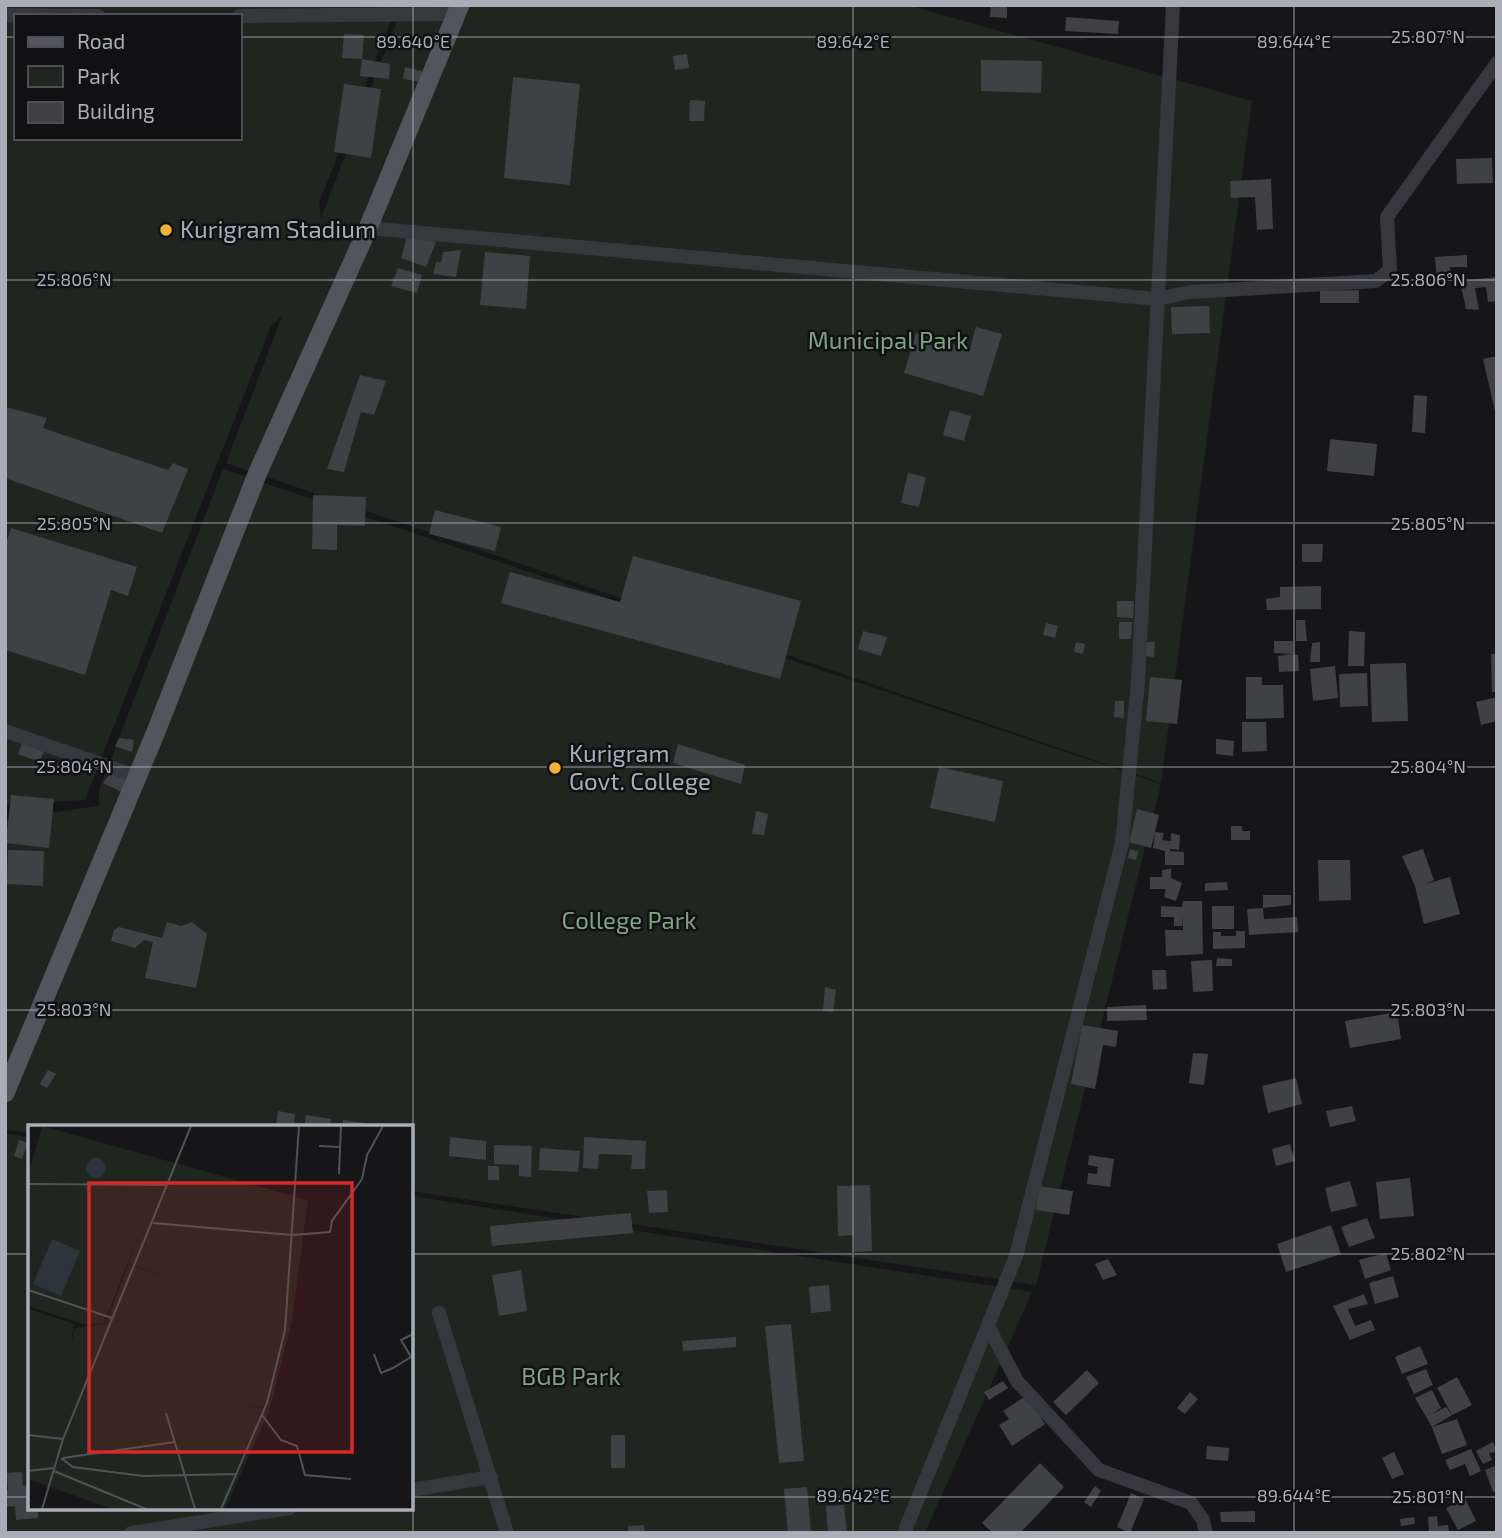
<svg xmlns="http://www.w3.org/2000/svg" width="1502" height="1538" font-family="'Exo 2',sans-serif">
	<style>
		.green { fill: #1e261f; fill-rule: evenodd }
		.building { fill: #404145 }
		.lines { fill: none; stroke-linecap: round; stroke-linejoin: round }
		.minor { stroke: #37383d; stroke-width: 14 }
		.major { stroke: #53555c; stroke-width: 19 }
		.ticks { fill: none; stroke: #a8adb8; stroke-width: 2; stroke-opacity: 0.45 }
		.poi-dot { fill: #f2b134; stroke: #111113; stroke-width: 2.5 }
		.labels { text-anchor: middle; stroke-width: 5; stroke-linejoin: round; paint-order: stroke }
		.poi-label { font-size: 24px; fill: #a8adb8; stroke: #111113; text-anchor: start }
		.park-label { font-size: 24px; fill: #7fa381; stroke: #111113 }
		.inset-road { fill: none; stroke: #505258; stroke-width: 2 }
		.view { fill: #d62828; fill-opacity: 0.15; stroke: #d62828; stroke-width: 3.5 }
		.inset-edge { fill: none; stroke: #a8adb8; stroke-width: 3.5 }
		.ticks-label { font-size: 18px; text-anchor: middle; fill: #a8adb8; stroke: #111113; stroke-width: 5; stroke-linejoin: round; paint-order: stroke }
	</style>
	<rect width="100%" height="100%" fill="#161618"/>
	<g class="green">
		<path d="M5,5H397L319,203L321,218L403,5H907L1252,101L1161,783L226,463L282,316L271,326L85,800L5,804ZM16,16H240V138H16Z"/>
		<path d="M223,469L1161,784L1036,1285L411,1191V1127H30V1133L5,1130V819L99,806V790Z"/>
		<path d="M5,1133L30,1137V1508H411V1196L1032,1292L925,1533H5Z"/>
	</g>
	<g class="building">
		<path d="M991,5H1007V18L990,17Z"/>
		<path d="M1066,17L1119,21L1118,34L1065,31Z"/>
		<path d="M344,34L364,35L362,59L342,58Z"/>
		<path d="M687,54L689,68L675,70L673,56Z"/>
		<path d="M362,59L390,64L389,79L360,76Z"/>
		<path d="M981,60L1042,61L1041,93L981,91Z"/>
		<path d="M405,67L425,72L422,82L403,79Z"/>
		<path d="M513,77L580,84L570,185L504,178Z"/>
		<path d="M344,84L381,89L371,158L334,152Z"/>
		<path d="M690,100L705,101L704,121H689Z"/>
		<path d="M1492,158L1493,183L1457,184L1456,159Z"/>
		<path d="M1271,179L1273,229L1257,230L1255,197L1231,198L1230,181Z"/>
		<path d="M408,233L436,242L426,267L401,258Z"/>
		<path d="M461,250L456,277L433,274L436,262H441L443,252Z"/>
		<path d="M485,252L530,256L526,309L480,305Z"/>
		<path d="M1467,255V267H1450L1451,281L1437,282L1435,257Z"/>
		<path d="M398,268L422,275L417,293L391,286Z"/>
		<path d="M1497,277V301L1488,302L1486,287L1475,288L1479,310L1466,309L1460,281Z"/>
		<path d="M1359,290V303H1320V291Z"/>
		<path d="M1209,306L1210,333L1172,334L1171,307Z"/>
		<path d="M976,327L1002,334L983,396L904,373L916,333L970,349Z"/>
		<path d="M1497,356V416H1496L1483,359Z"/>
		<path d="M360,375L386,381L374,415L361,412L344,472L327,469Z"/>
		<path d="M1414,395L1427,396L1425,433L1412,432Z"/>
		<path d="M6,407L47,418L43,428L168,470L173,463L188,469L162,533L5,478Z"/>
		<path d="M950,410L971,416L964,441L943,435Z"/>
		<path d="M1330,439L1377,444L1374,476L1327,471Z"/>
		<path d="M908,473L926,477L919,507L901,503Z"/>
		<path d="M313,495L366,497L365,526L337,525V550L312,549Z"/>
		<path d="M435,510L501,527L495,551L429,534Z"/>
		<path d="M11,528L137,567L128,596L111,590L85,675L5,650V546Z"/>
		<path d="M1302,544H1323L1322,562H1302Z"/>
		<path d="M633,556L801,601L780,679L501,603L510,572L620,602Z"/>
		<path d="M1321,586V609L1267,610L1266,599L1280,597V587Z"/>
		<path d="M1117,601H1134L1133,618L1117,617Z"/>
		<path d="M1296,620H1305L1307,641H1296Z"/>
		<path d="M1119,622H1132L1131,639H1119Z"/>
		<path d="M1046,623L1058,626L1055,638L1043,635Z"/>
		<path d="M863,631L887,637L881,656L858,649Z"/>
		<path d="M1349,631L1365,632L1364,666H1348Z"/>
		<path d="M1274,641H1293V654L1274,653Z"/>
		<path d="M1076,642L1085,644L1083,654L1074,652Z"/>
		<path d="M1146,642H1155L1154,657L1145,656Z"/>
		<path d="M1320,642V662H1310L1312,643Z"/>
		<path d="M1293,654L1298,655L1299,671L1279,672L1278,656Z"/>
		<path d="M1491,654H1497V692H1492Z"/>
		<path d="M1406,663L1408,721L1372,722L1370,664Z"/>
		<path d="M1335,666L1338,698L1313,701L1310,669Z"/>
		<path d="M1367,673L1368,706L1340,707L1339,674Z"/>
		<path d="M1150,677L1182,680L1177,724L1146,721Z"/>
		<path d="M1246,677H1262V685H1283L1284,718L1246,719Z"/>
		<path d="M1497,697V721L1481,725L1476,702Z"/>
		<path d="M1115,701H1124V718L1114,717Z"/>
		<path d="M1242,722H1266L1267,751L1242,752Z"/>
		<path d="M119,738L134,740L132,752L115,746Z"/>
		<path d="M1216,739L1234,741L1233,756L1216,754Z"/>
		<path d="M22,743L44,751L40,762L18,754Z"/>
		<path d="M678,744L745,765L741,784L673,763Z"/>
		<path d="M939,767L1003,781L995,822L930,808Z"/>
		<path d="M110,774L129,780L122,792L103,783Z"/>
		<path d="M11,795L54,799L49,848L6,843Z"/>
		<path d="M1137,809L1159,815L1155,832L1164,833L1162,840L1171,841V833L1180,835L1179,850L1170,849V851L1184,852V865H1165V851L1153,848L1155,832L1151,848L1129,842Z"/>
		<path d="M756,811L768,814L764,835L752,834Z"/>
		<path d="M1231,826H1242V831H1250V840H1231Z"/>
		<path d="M1130,849L1138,851L1136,860L1128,858Z"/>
		<path d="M1423,849L1434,880L1425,884L1450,877L1460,914L1424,924L1415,886L1402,856Z"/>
		<path d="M8,850L44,851L43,886L7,884Z"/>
		<path d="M1318,860H1350L1351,900L1319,901Z"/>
		<path d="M1171,869V878L1182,883L1176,901L1164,897L1166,889H1150V877H1162V870Z"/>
		<path d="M1227,882L1228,890L1205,891V883Z"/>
		<path d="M1263,895H1291V905L1263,908Z"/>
		<path d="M1183,901H1202L1203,954L1166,956L1165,930H1183L1182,915V926H1174V917H1161V906L1182,907Z"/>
		<rect x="1212" y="906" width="22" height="23"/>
		<path d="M1263,908L1264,919L1297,917L1298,932L1249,935L1247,909Z"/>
		<path d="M167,922L181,926L192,922L207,934L196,988L145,978L153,942L144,940L135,948L111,941L114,930L119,927L162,938Z"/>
		<path d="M1236,931H1245V948L1213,949V932H1221V936H1236Z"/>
		<path d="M1217,958L1232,959V966H1216Z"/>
		<path d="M1212,960L1213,991L1193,992L1191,961Z"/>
		<path d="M1152,970H1166L1167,989L1153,990Z"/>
		<path d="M825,987L836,990L833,1012L823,1011Z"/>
		<path d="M1146,1005L1147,1020L1107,1021V1007Z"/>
		<path d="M1397,1012L1401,1039L1350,1048L1345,1021Z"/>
		<path d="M1082,1025L1118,1031L1116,1047L1103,1045L1095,1089L1071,1084Z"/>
		<path d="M1193,1053L1208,1054L1204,1085L1189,1083Z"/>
		<path d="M48,1070L56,1074L47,1088L40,1084Z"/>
		<path d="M1296,1078L1302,1104L1268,1113L1262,1086Z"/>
		<path d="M1352,1106L1356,1121L1330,1127L1326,1111Z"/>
		<path d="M278,1111L295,1114L294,1127H276Z"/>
		<path d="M306,1115L331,1119L329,1127H304Z"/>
		<path d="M343,1120L365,1123L364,1127H342Z"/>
		<path d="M450,1137L486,1141V1160L449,1156Z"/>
		<path d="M584,1137L646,1141L645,1169H631L632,1155L599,1154L598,1169L583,1168Z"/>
		<path d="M19,1140L28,1143L22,1159L14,1156Z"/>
		<path d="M1290,1144L1295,1161L1276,1166L1272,1149Z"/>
		<path d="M494,1145L532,1146L531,1177L519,1176V1165L494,1164Z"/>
		<path d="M540,1148L580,1151L578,1172L539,1170Z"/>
		<path d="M1089,1155L1114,1159L1110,1187L1087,1184L1088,1173L1097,1174L1098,1167L1088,1165Z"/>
		<rect x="488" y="1166" width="11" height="14"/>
		<path d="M1410,1178L1414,1216L1380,1219L1376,1182Z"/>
		<path d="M1350,1181L1357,1206L1331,1212L1325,1188Z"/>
		<path d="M870,1185L872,1251L854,1252L853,1235L838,1236L837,1186Z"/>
		<path d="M1039,1186L1073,1191L1069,1215L1036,1210Z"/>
		<path d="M667,1190L668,1212L649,1213L647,1191Z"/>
		<path d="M631,1213L633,1233L492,1246L490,1226Z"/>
		<path d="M1367,1218L1375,1238L1349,1247L1341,1227Z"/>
		<path d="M1331,1225L1341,1254L1286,1272L1277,1244Z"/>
		<path d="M1386,1253L1391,1270L1365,1279L1359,1260Z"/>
		<path d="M1108,1259L1117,1275L1103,1280L1095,1264Z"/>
		<path d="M521,1270L527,1311L499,1316L492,1275Z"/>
		<path d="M1393,1276L1399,1297L1375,1304L1369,1283Z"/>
		<path d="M829,1285L831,1311L811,1313L809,1287Z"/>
		<path d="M1364,1294L1368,1304L1348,1309L1355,1326L1371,1320L1375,1330L1350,1340L1333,1306Z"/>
		<path d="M791,1324L804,1461L779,1463L765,1326Z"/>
		<path d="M736,1337V1347L683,1351L682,1341Z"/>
		<path d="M1420,1346L1428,1364L1402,1374L1395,1357Z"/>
		<path d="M1426,1369L1433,1385L1414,1394L1406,1377Z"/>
		<path d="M1087,1370L1099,1383L1066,1415L1053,1402Z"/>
		<path d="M1457,1377L1472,1405L1452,1415L1437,1388Z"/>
		<path d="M1003,1381L1008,1388L989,1400L984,1392Z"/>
		<path d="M1432,1390L1441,1408L1430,1415L1446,1407L1452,1415L1432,1427L1415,1398Z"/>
		<path d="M1190,1392L1198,1399L1185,1414L1177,1408Z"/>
		<path d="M1026,1396L1045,1424L1012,1446L999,1425L1009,1419L1003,1411Z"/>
		<path d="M1457,1419L1467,1445L1442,1454L1432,1427Z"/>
		<rect x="611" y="1435" width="14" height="33"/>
		<path d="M1493,1442L1497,1452L1489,1453L1492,1460L1483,1464L1476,1451Z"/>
		<path d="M1207,1446L1229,1448L1228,1461L1206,1459Z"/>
		<path d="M1471,1449L1481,1471L1470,1476L1465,1464L1450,1470L1445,1460Z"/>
		<path d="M1394,1452L1404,1474L1392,1479L1382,1458Z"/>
		<path d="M1040,1463L1064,1487L1020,1533H993L982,1523Z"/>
		<path d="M1495,1466L1497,1491L1493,1492L1485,1470Z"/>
		<path d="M22,1472L23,1486L30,1485V1508H38V1518L16,1520L15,1506L5,1507V1490H8L7,1473Z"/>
		<path d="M1095,1486L1101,1491L1091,1507L1084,1502Z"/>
		<path d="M807,1487L811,1533H788L784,1489Z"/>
		<path d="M1131,1493L1144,1499L1130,1533L1117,1527Z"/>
		<path d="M1465,1498L1476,1521L1458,1530L1446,1508Z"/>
		<path d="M844,1505L847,1533H828L826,1506Z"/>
		<path d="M1255,1511V1522H1221L1220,1512Z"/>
		<path d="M1437,1516L1438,1526L1448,1525L1449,1532L1429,1533L1428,1517Z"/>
		<path d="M1414,1517L1415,1524L1401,1526L1400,1519Z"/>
		<path d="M644,1525L645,1533H628V1526Z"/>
	</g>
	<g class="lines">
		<g class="minor">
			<path d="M5,15L98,16"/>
			<path d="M240,16L457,14"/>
			<path d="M368,228L1157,299L1190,292L1376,281L1390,270L1387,217L1497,63"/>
			<path d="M5,731L136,776"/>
			<path d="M439,1313L507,1533"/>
			<path d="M988,1326L1017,1381L1099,1470L1191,1503L1203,1520L1206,1533"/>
			<path d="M411,1490L491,1477"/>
			<path d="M131,1533L290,1508"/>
			<path d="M904,1533L1016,1256L1122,843L1138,682L1173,5"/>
		</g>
		<path class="major" d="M5,1093L155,734L258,472L368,228L460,5"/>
	</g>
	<path class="ticks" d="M413,5V1533M853,5V1533M1294,5V1533M5,37H16M240,37H1497M5,280H1497M5,523H1497M5,767H1497M5,1010H1497M5,1254H30M411,1254H1497M5,1497H30M411,1497H1497"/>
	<g class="poi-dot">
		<circle cx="166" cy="230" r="7"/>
		<circle cx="555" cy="768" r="7"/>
	</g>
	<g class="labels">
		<g class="poi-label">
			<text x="180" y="238">Kurigram Stadium</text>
			<text x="569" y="762">Kurigram<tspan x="569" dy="28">Govt. College</tspan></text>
		</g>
		<g class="park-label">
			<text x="888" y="349">Municipal Park</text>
			<text x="629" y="929">College Park</text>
			<text x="571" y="1385">BGB Park</text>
		</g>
	</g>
	<g transform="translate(28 1125)">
		<rect width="385" height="385" fill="#161618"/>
		<path d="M14,1L280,75L264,195L242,283L197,277L242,284L197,384H84L0,354V184L46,199L43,219L47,203L78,199L100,140L152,157L100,139L109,114L76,198L55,199L0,181V50Z" fill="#1e261f"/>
		<path d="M58 43a10 10 0 1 1 20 0a10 10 0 1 1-20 0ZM24,114L52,126L33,171L5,159Z" fill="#2c353c"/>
		<path class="inset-road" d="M291,21L312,22M311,49L313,1M0,59L138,60M125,98L264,110L302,107L304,96L334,54L339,30L355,1M0,165L84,193M346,229L353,248L365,243L383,232L373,215L385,209M138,288L167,384M234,290L253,315L269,321L277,350L323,354M0,310L35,314M33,333L45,342L115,351L208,349M35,333L147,317M0,346L25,343M26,346L118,384M14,384L35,314L163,1M193,384L239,278L257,205L271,1"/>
		<path class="view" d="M61,58H324V327H61Z"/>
		<rect width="385" height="385" class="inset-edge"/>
	</g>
	<g class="ticks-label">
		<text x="1428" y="43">25.807°N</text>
		<text x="413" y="48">89.640°E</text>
		<text x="853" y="48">89.642°E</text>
		<text x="1294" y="48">89.644°E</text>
		<text x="74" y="286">25.806°N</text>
		<text x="1428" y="286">25.806°N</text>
		<text x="74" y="530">25.805°N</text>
		<text x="1428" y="530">25.805°N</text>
		<text x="74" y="773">25.804°N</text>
		<text x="1428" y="773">25.804°N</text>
		<text x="74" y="1016">25.803°N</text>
		<text x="1428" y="1016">25.803°N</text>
		<text x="1428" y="1260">25.802°N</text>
		<text x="853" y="1502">89.642°E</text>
		<text x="1294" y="1502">89.644°E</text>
		<text x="1428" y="1503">25.801°N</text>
	</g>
	<rect width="1502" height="1538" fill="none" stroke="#a8adb8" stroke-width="14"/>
	<rect x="14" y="14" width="228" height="126" fill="#111113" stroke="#4d4f55" stroke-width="2"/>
	<rect x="28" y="37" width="35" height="10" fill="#53555c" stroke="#4d4f55" stroke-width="2"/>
	<text x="77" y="49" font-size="21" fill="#a8adb8">Road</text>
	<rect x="28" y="66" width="35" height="21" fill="#1e261f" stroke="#4d4f55" stroke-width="2"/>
	<text x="77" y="84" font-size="21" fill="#a8adb8">Park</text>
	<rect x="28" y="102" width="35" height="21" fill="#404145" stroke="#4d4f55" stroke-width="2"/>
	<text x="77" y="119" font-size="21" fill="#a8adb8">Building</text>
</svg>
